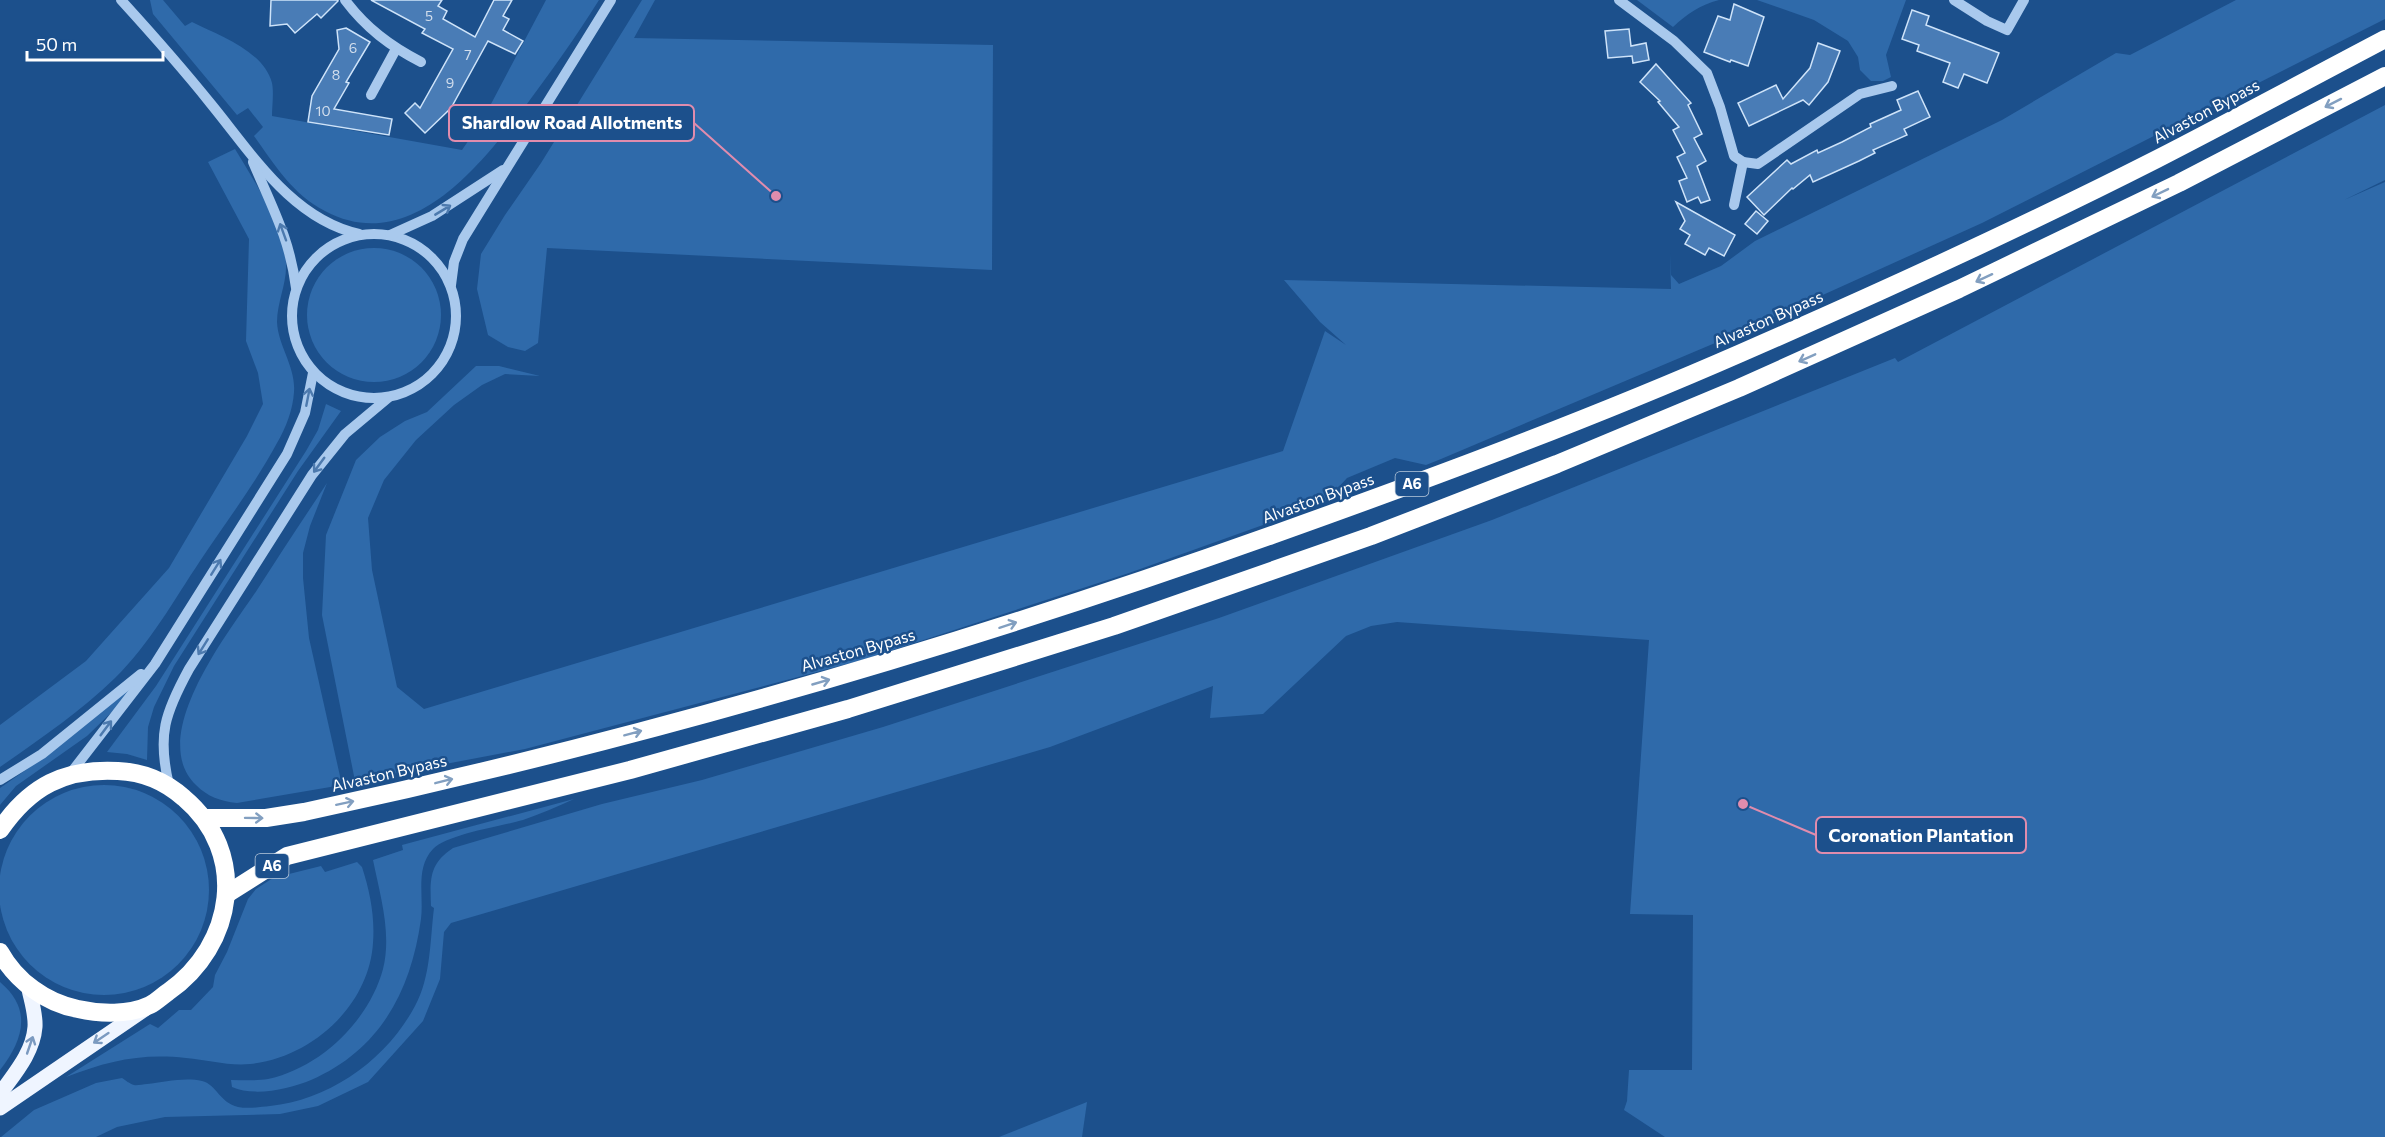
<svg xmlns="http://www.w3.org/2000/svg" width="2385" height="1137" font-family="Commissioner,sans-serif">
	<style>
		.green { fill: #2f6aaa }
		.building { fill: #497cb6; stroke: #cee3f9; stroke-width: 1.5 }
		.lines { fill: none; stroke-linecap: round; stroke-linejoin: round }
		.minor { stroke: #a9c9ed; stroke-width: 10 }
		.major { stroke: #eff5ff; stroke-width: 15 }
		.highway { stroke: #fff; stroke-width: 18 }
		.oneway { stroke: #829fc0 }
		.oneway2 { stroke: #4d7aae }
		.oneway3 { stroke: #7b9ac0 }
		.labels { text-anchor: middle; stroke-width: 5; stroke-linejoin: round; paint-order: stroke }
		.number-label { font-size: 14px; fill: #d2deed }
		.shield { fill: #1c508c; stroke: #bbcadc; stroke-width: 1.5 }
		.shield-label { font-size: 15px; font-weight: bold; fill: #fff }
		.street-label { font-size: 16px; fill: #fff; stroke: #1c508c }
		.leader { fill: none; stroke: #e08cad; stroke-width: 2 }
		.callout-dot { fill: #e08cad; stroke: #1c508c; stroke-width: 2 }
		.callout { fill: #1c508c; stroke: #e08cad; stroke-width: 2 }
		.callout-label { font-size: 18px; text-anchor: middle; font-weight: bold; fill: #fff }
	</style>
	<rect width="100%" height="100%" fill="#1c508c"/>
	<g class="green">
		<path d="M150,0H163L185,26L192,22C218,35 264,51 272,83C274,93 272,106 272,116L462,150L482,121L546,0H599C576,37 550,73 524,108C479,167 409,256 325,211C293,195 274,164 254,136L263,127L248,108L237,115L153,14Z"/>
		<path d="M642,0H655L634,38L993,45L992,270L547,248L538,343L525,351L508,347L488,335L477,289L481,254L505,215L541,163Z"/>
		<path d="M1637,0H1719C1700,5 1687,14 1673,27Z"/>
		<path d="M1757,0H1906L1886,55L1891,77L1883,81H1871L1860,70L1858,57L1848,41L1814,20Z"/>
		<path d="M2236,0H2385V19L1982,223L1734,335L1441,459L1426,465L1395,458L1347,478L1324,503L1129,573L862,660L525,749L355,781L322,615L326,535L356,460L380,437L405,421L427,412L476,366H499L540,376L505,374L482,385L454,405L416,440L384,480L368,518L372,570L397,687L424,709L1283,451L1325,331L1346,345L1320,322L1284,280L1671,289L1670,253L1671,275L1679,284L1721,266L1755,241L2002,120L2116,53L2130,55Z"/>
		<path d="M2385,105V180L2344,200L2385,182V1137H1665L1624,1110L1627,1101L1629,1070H1692L1693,915L1630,914L1649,640L1397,622L1371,626L1346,636L1263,714L1210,718L1213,686L1050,747L451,923L444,932L440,979L423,1021L368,1082L318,1106L280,1114L165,1117L117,1127L96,1137H1L34,1110L96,1083L122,1078C125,1080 130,1084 134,1085C137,1086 143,1084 147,1084C164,1082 185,1077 202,1081C216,1084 220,1103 238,1107C248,1109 260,1107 270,1106C330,1100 387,1059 415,1006C431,977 430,940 434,908L431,906C430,879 429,864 453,848L602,804L702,780L883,727L1219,618L1492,520L1895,358L1898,362Z"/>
		<path d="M235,149C253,179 286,229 286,264C287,283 277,302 277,322C278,346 296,367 294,392C293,409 286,428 277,443C255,484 226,522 200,561C174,600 149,645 115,678C80,712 40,739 0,767V725L86,661L169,568L247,436L263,404L258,373L246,341L249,239L208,162Z"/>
		<circle cx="374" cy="315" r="67"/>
		<path d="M326,404L341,411L298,471L174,666L154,707L148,727L147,760L127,754L107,752L156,686L306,451L318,430Z"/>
		<path d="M327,483L310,526L303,553V578L309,638L342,785L237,803C220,801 208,797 196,785C146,737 228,633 257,590C280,554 304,518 327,483Z"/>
		<path d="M139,677L119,705L87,736L16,786L0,805V788C50,754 96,719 139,677Z"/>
		<circle cx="104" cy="890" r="105"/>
		<path d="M574,799C557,807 540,814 523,820C502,826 447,834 433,849C415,868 424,896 421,919C411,991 380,1050 311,1080C290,1089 254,1097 232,1087L231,1080C243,1080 257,1081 268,1079C320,1068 369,1021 383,969C392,933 380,895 373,860L403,850L402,845Z"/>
		<path d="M357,862L362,867C370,892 375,916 373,943C369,1006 311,1058 250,1064C228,1066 208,1060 186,1058C141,1053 108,1061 66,1077L150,1024L158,1028L179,1010H191L213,987L215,975L227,952L248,899L256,889L273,878L321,866L325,872Z"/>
		<path d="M0,982C33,1010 23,1040 0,1070Z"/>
		<path d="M1087,1102L1082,1137H999Z"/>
	</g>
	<g class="building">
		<path d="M271,0H338V1L321,18L317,14L295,33L287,24L270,26Z"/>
		<path d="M371,0H442L438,6L447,11L443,19L475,37L494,0H512L503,16L509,19L503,30L523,41L515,54L488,41L451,108L425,133L405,113L415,103L420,108L453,49L422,33L425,29Z"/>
		<path d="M1734,4L1764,17L1748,66L1731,60L1730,62L1704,52L1718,16L1730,20Z"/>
		<path d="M1912,10L1929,16L1926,25L1999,53L1987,83L1964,74L1958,88L1943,82L1950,63L1917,51L1919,45L1902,39Z"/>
		<path d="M346,28L370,42L346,82L349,83L334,109L392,119L389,135L308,122L312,96L339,49L337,30Z"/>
		<path d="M1629,29L1631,46L1646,43L1649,60L1633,63L1632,56L1608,58L1605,31Z"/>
		<path d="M1818,43L1840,51L1828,82L1809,105L1803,100L1749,126L1738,103L1776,85L1783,99L1810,68Z"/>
		<path d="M1656,64L1691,103L1688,105L1702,134L1694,138L1706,161L1697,166L1710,200L1701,203L1698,197L1687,202L1679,181L1687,178L1677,157L1685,153L1673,130L1679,127L1658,102L1660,101L1640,82Z"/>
		<path d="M1918,91L1930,117L1904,129L1907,135L1873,150L1875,153L1859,161L1813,182L1810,175L1793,189L1792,188L1764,215L1747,197L1787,160L1791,164L1817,150L1818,153L1842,142L1871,127L1870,124L1901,110L1897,100Z"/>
		<path d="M1676,202L1735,235L1724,256L1709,248L1705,255L1685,244L1690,235L1680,229L1685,221Z"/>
		<path d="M1756,211L1768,221L1757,234L1745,224Z"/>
	</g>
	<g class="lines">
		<g class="minor">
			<path d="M121,0C152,34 182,68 211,104C252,154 292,219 359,234"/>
			<path d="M345,0C366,28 390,46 421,62"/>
			<path d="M1619,0L1674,41L1707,73L1720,107L1734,156L1743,162L1758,164L1860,94L1892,86"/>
			<path d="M1954,0L1987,21L2007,30L2024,0"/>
			<path d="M371,95L396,49"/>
			<path d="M253,162C272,207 290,239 296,288"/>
			<path d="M1734,205L1743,162"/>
			<circle cx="374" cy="316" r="82"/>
			<path d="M390,235L432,216L503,170"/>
			<path d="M451,285L454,262L463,239L611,0"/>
			<path d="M70,774L155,664L287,454L305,413L313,373"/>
			<path d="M0,780L42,754L141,674"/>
			<path d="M169,785C157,735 165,713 189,669L312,475L345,434L388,398"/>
		</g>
		<g class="major">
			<path d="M0,1094C14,1074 33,1053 35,1027C36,1013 30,997 28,984"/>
			<path d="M0,1108L145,1009"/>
		</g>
		<g class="highway">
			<path d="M204,818H266L304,812C632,742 955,648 1272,535C1429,479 1588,420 1741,353C1881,292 2021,228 2157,159C2233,120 2309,79 2385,39"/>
			<path d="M0,830C30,786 65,768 118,771C143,772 166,782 184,798C249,853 235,945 168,992C162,996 156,1002 150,1005C129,1015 100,1014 78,1009C46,1003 16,981 0,952"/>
			<path d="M227,894L287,856L630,770L848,709L1114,626L1371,536L1557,464L1739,388L1959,289L2179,183L2385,76"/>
		</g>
	</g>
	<defs><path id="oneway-shaft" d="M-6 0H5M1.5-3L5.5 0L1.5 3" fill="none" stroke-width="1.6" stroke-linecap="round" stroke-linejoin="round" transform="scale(1.5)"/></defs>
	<g class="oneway">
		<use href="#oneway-shaft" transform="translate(2333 103) rotate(153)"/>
		<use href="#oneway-shaft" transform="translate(2160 193) rotate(154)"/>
		<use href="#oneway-shaft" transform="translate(1984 278) rotate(155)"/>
		<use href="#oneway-shaft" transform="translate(1807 358) rotate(156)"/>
		<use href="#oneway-shaft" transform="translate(1008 625) rotate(-18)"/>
		<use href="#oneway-shaft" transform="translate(821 682) rotate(-16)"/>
		<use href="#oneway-shaft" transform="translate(633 733) rotate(-15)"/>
		<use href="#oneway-shaft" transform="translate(444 781) rotate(-14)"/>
		<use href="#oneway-shaft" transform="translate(345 803) rotate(-12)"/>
		<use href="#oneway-shaft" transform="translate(254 818) rotate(1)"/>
	</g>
	<g class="oneway2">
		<use href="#oneway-shaft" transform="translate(443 210) rotate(-31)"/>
		<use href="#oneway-shaft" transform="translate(283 232) rotate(-110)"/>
		<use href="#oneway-shaft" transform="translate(308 397) rotate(-79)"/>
		<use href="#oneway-shaft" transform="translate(319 465) rotate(126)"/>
		<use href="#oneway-shaft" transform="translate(216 567) rotate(-58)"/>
		<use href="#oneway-shaft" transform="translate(203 647) rotate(122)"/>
		<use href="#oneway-shaft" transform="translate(106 728) rotate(-53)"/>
	</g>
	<g class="oneway3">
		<use href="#oneway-shaft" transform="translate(101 1038) rotate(146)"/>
		<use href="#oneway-shaft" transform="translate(30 1045) rotate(-71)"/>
	</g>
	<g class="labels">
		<g class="number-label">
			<text x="429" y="21">5</text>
			<text x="353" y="53">6</text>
			<text x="468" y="60">7</text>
			<text x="336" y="80">8</text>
			<text x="450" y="88">9</text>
			<text x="323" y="116">10</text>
		</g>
		<g class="shield">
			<rect x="1395.5" y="472" width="33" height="24" rx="4.5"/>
			<rect x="255.5" y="854" width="33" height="24" rx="4.5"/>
		</g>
		<g class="shield-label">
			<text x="1412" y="489">A6</text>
			<text x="272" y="871">A6</text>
		</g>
		<g class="street-label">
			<text transform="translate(2206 111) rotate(-28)" y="6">Alvaston Bypass</text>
			<text transform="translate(1768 319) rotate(-24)" y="6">Alvaston Bypass</text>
			<text transform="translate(1318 498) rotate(-20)" y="6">Alvaston Bypass</text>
			<text transform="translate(858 650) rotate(-16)" y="6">Alvaston Bypass</text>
			<text transform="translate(389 773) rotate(-13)" y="6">Alvaston Bypass</text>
		</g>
	</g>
	<path class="leader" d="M776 196L694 123M1743 804L1816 835"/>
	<g class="callout-dot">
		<circle cx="776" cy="196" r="6"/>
		<circle cx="1743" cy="804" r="6"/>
	</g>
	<g class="callout">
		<rect x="449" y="105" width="245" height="36" rx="6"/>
		<rect x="1816" y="817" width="210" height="36" rx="6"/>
	</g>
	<g class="callout-label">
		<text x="572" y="129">Shardlow Road Allotments</text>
		<text x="1921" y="842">Coronation Plantation</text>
	</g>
	<path d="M27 51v9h136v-9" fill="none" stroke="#ffffff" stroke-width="3"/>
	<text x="36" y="51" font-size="18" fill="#ffffff" stroke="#1c508c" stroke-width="4.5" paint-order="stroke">50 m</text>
</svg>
